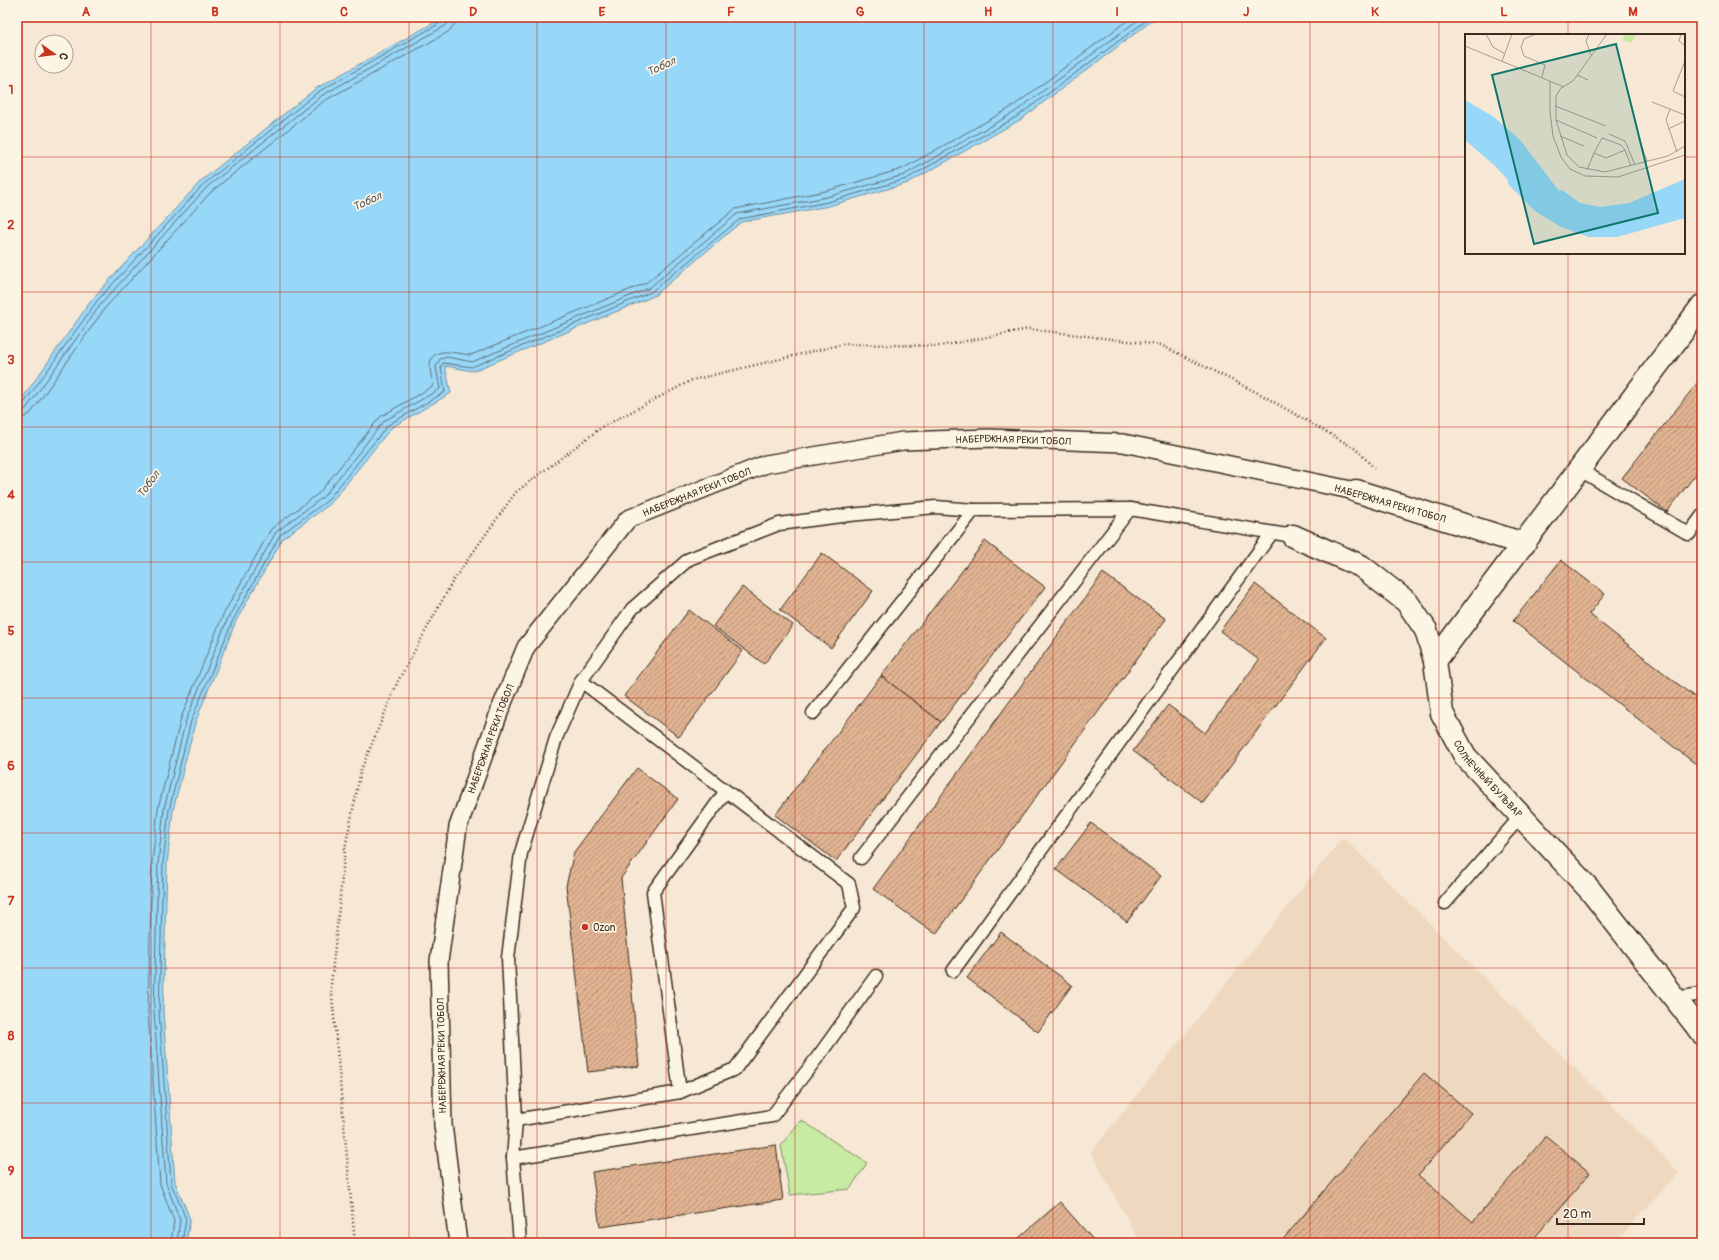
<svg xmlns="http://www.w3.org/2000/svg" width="1719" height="1260" font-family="Pangolin,sans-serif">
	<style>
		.built { fill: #efd8c0 }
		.green { fill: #c8eba4; stroke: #828a61 }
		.water { fill: #97d7f8; stroke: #7292a1 }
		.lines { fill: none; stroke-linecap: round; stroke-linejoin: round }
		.shore { stroke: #606f75; stroke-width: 1 }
		.building { fill: url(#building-hatch); stroke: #3b2a1e }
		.service-casing { stroke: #3b2a1e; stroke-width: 15 }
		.pedestrian-casing { stroke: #3b2a1e; stroke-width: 20 }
		.minor-casing { stroke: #3b2a1e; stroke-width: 25 }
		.path { stroke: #3b2a1e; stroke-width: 2.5; stroke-dasharray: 1 3; stroke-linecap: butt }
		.service { stroke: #fcf5e5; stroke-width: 12 }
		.pedestrian { stroke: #fcf5e5; stroke-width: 17 }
		.minor { stroke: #fcf5e5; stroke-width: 22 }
		.grid { fill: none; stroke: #c8321e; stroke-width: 1; stroke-opacity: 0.55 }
		.poi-dot { fill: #c8321e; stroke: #fcf5e5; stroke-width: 1.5 }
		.labels { text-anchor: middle; stroke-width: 3.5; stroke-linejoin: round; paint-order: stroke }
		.street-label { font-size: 10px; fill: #3b2a1e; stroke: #fcf5e5 }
		.poi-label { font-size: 10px; fill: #3b2a1e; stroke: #fcf5e5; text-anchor: start }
		.water-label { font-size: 11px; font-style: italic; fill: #525554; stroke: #fcf5e5 }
		.inset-road { fill: none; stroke: #ab9c8b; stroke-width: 1 }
		.view { fill: #0f766e; fill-opacity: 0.15; stroke: #0f766e; stroke-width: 2 }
		.inset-edge { fill: none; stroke: #3b2a1e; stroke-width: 2 }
		.neatline { fill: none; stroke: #c8321e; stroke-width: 1.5 }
		.grid-label { font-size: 13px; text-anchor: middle; font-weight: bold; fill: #c8321e }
	</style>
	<defs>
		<pattern id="building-hatch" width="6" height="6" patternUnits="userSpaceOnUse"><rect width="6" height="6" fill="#e0b391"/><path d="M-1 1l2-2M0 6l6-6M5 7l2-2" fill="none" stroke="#b79276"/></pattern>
	</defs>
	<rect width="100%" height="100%" fill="#f6e8d4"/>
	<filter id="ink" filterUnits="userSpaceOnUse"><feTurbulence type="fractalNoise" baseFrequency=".025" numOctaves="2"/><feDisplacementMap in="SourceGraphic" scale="8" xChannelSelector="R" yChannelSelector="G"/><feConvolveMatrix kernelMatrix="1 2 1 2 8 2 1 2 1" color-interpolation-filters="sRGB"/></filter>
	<g filter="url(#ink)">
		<path class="built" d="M1343,837L1679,1172L1615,1243H1140L1091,1152Z"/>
		<path class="green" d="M801,1120L867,1163L850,1189L790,1195L781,1145Z"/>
		<path class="water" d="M444,17H1157L1020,120L908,183L829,206L741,222L654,296L473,371L445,366L451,393L391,428L330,504L283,538L236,621L195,723L173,810L167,864L163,1011L175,1182L190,1219L186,1243H17V406L93,298L201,181L315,89Z"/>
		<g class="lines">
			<g class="shore">
				<path d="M17,408L22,406L97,301L204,184L318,92L442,22L445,17"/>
				<path d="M17,413L26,409L101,304L207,187L321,96L445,26L449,22L450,17"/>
				<path d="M17,419L25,417L31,413L105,308L211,192L324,101L448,32L454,25L456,17"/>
				<path d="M171,1243L174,1221L160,1184L148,1011L152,863L158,809L181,718L223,615L271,529L319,493L380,417L433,386C433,380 430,374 430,367C429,344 458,354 471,355L646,283L735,209L826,191L902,169L1012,107L1132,17"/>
				<path d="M177,1243L180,1220L166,1183L154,1011L158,863L164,809L186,720L228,618L276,532L323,497L384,421L440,389L436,367L440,359L447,357L472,362L649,288L737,214L827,197L904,175L1015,112L1142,17"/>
				<path d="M182,1243L186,1219L171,1183L159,1011L163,863L169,810L191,721L233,620L280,535L327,501L388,425L445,392L441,367L443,363L472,367L651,292L740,219L828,202L906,179L1018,116L1151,17"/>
			</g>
		</g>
		<g class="building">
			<path d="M1702,377V466L1667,512L1622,478Z"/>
			<path d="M985,541L1045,587L941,722L881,676Z"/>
			<path d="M822,553L873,591L831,648L780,610Z"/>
			<path d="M1561,560L1605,594L1589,614L1702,703V769L1513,621Z"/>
			<path d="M1103,573L1166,619L936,934L873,889Z"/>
			<path d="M1255,584L1326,638L1203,803L1133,751L1168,705L1205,733L1259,660L1220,631Z"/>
			<path d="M742,587L793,625L764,664L713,626Z"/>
			<path d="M689,610L743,651L679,737L624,696Z"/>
			<path d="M881,676L941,722L836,861L775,815Z"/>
			<path d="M637,768L678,799L621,878L639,1066L588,1072L566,886L574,852Z"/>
			<path d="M1091,823L1161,876L1127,922L1056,869Z"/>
			<path d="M1001,932L1072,985L1038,1032L967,978Z"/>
			<path d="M1424,1073L1471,1113L1418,1175L1473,1222L1546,1136L1590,1173L1530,1243H1280Z"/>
			<path d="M776,1145L783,1200L600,1227L592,1172Z"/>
			<path d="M1060,1202L1096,1243H1013Z"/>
		</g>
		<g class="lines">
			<defs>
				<g id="service">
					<path d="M1580,470L1689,534L1702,516"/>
					<path d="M813,713L974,510"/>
					<path d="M861,858L1130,509"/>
					<path d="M1445,903L1521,816"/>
					<path d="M953,971L1272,533"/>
					<path d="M1675,998L1702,994"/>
					<path d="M680,1092L735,1069L854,908L849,884L726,791"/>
					<path d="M516,1120L680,1092L653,892L726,791L581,681"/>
					<path d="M513,1158L772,1116L820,1054L876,976"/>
					<path d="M520,1243L513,1158L516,1120L508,958L521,853L556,738L581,681L632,609L689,559L779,524L849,515L936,507L974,510L1130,509L1293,536"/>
				</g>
				<g id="pedestrian">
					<path id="s1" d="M458,1243L443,1125L439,961L458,827L500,710L526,647L628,519L766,464L903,441L988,438L1123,443L1356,491"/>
				</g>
				<g id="minor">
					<path d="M1356,491L1524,544"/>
					<path id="s2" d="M1293,536L1361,566L1407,602L1426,630L1435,661L1442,713L1465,756L1590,890L1702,1033"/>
					<path d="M1435,661L1702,306"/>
				</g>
			</defs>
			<use href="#service" class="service-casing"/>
			<use href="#pedestrian" class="pedestrian-casing"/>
			<use href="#minor" class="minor-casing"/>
			<path class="path" d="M355,1243L331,985L345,848L361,770L398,681L454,579L516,492L602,427L692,380L844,344L940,346L1029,329L1161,345L1260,394L1356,449L1374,468"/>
			<use href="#service" class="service"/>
			<use href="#pedestrian" class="pedestrian"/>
			<use href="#minor" class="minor"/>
		</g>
	</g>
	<path class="grid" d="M151,17V1243M280,17V1243M409,17V1243M537,17V1243M666,17V1243M795,17V1243M924,17V1243M1053,17V1243M1182,17V1243M1310,17V1243M1439,17V1243M1568,17V35M17,157H1466M1684,157H1702M1568,253V1243M17,292H1702M17,427H1702M17,562H1702M17,698H1702M17,833H1702M17,968H1702M17,1103H1702"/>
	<circle class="poi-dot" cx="585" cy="927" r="4"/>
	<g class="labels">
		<g class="street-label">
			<text dy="4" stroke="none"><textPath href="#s1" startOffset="1172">НАБЕРЕЖНАЯ РЕКИ ТОБОЛ</textPath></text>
			<text dy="4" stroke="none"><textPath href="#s1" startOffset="848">НАБЕРЕЖНАЯ РЕКИ ТОБОЛ</textPath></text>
			<text transform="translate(1390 503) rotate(16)" y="4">НАБЕРЕЖНАЯ РЕКИ ТОБОЛ</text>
			<text dy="4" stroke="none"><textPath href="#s1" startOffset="512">НАБЕРЕЖНАЯ РЕКИ ТОБОЛ</textPath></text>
			<text dy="4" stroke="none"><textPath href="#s2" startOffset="332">СОЛНЕЧНЫЙ БУЛЬВАР</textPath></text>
			<text transform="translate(441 1056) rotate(-91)" y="4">НАБЕРЕЖНАЯ РЕКИ ТОБОЛ</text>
		</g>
		<g class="poi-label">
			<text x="593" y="931">Ozon</text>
		</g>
		<g class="water-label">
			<text transform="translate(661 66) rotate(-25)" y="4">Тобол</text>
			<text transform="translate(367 201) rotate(-25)" y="4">Тобол</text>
			<text transform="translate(148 484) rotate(-54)" y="4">Тобол</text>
		</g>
	</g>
	<g transform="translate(1465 34)">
		<rect width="220" height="220" fill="#f6e8d4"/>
		<path d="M159,0H172L166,9L158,6Z" fill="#c8eba4"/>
		<path d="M0,66L29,83L56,107L94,157L97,156L115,169L135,173L164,169L220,145V184L152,203H124L96,193L70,177L43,150V146L30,132L0,106Z" fill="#97d7f8"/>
		<path class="inset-road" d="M21,0L28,13L40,20M71,0L59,5L56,13L59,22L80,31L77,43M124,0L121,7L126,21M142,0L108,47L96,54L91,62V86L102,121L114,133L140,138L203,122L220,112M216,0L214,7L220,12M0,12L99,53M37,27L47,0M220,27L208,57L220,63M112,41L123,46M85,47V78L88,102L96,123L105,135L120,142L153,143L220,121M187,68L220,81M90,72L141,92M205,75L201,86L212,118M91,86L132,104M203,95L220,87M144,100L160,107L170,131M95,102L119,112M174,105L182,127M129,119L137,104L156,111L160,116M122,136L129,119L141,124L160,116L166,132"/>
		<path class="view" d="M151,10L193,179L69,210L27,41Z"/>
		<rect width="220" height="220" class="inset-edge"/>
	</g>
	<rect width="1719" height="1260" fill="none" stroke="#fcf5e5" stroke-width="44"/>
	<g transform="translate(54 54) rotate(104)"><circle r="19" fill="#fcf5e5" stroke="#afa495"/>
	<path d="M0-3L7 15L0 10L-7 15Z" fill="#c8321e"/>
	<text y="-6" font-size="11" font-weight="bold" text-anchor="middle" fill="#3b2a1e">С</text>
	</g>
	<path d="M1557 1218v6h87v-6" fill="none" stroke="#3b2a1e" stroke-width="2"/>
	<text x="1563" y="1218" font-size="12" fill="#3b2a1e" stroke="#fcf5e5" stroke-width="3" paint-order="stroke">20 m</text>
	<rect x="22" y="22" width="1675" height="1216" class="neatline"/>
	<g class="grid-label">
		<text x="86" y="16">A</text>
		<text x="215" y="16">B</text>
		<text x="344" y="16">C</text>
		<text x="473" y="16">D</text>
		<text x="602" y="16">E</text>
		<text x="731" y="16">F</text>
		<text x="860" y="16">G</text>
		<text x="988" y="16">H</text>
		<text x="1117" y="16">I</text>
		<text x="1246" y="16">J</text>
		<text x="1375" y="16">K</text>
		<text x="1504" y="16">L</text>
		<text x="1633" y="16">M</text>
		<text x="11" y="94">1</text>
		<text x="11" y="229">2</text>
		<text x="11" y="364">3</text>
		<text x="11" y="499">4</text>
		<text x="11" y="635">5</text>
		<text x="11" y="770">6</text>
		<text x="11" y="905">7</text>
		<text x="11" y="1040">8</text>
		<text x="11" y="1175">9</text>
	</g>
</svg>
